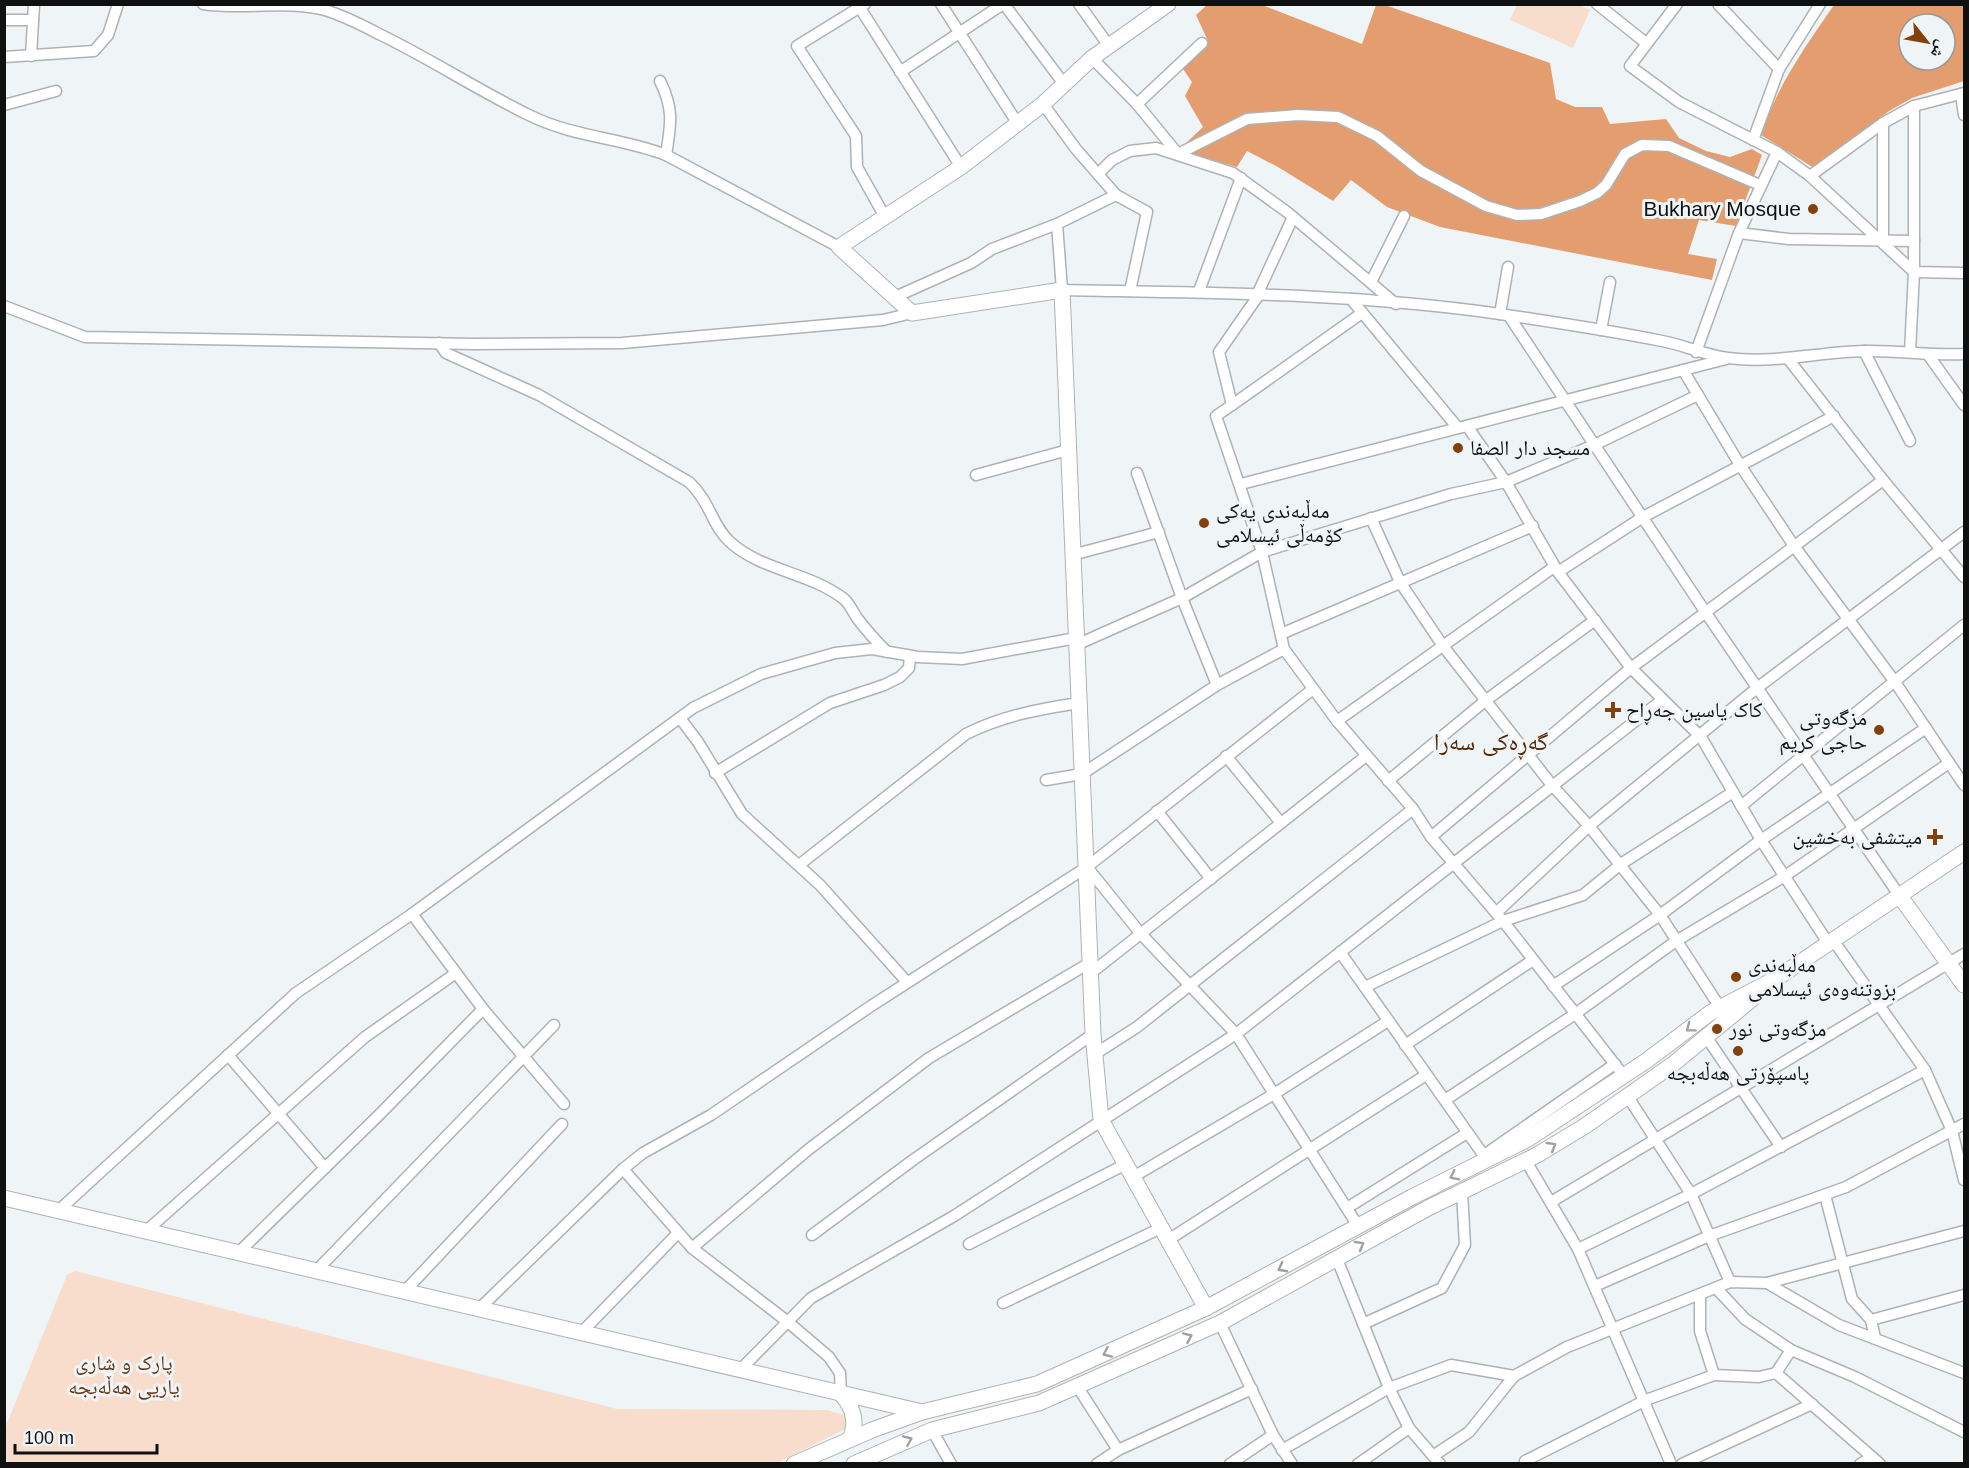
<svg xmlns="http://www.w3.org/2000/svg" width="1969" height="1468" font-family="Helvetica,'Noto Naskh Arabic',sans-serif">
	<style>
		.green { fill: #f8dccc }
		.forest { fill: #e49d6e; fill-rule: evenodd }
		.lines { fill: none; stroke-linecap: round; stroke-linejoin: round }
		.street-casing { stroke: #aeb2b5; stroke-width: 13 }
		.secondary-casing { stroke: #aeb2b5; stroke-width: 17 }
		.street { stroke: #fff; stroke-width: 10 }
		.secondary { stroke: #fff; stroke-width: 15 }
		.oneway { stroke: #9fa0a0 }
		.poi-dot { fill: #83420b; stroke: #eff4f6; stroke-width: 2 }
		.labels { text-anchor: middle; stroke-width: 6; stroke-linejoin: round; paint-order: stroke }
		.poi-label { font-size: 21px; fill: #0f1111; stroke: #eff4f6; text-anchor: start }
		.park-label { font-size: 21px; fill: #643614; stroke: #eff4f6 }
		.quarter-label { font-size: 24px; fill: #552804; stroke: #eff4f6 }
	</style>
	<rect width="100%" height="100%" fill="#eff4f6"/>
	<g class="green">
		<path d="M1517,5H1579L1590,10L1573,48L1510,20Z"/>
		<path d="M75,1271L617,1409L828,1410L846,1416L845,1429L775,1464H5L4,1431L67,1275Z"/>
	</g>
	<g class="forest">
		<path d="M1207,5H1262L1362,44L1376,5H1385L1550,63L1556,99L1575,107H1602L1610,124L1666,119L1679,138L1706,151L1730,157L1752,149L1762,155L1736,226L1699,220L1688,254L1717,259L1712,280L1440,227L1387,207L1351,180L1333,201L1278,167L1247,151L1237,167L1194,155L1185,144L1203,127L1185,96L1192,82L1183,69L1208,41L1196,15Z"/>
		<path d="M1834,5H1964V81L1912,98L1889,111L1814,168L1761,135C1777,86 1805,47 1834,5ZM1909,24H1945V60H1909Z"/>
	</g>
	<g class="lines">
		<defs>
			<g id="street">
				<path d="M203,4C243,10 286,0 325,10C344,16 362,25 379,34C431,59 479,91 531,116C574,137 622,138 666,155L839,247"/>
				<path d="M865,4L797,46L856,136L857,167L885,217"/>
				<path d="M941,4L1018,124"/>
				<path d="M1004,4L1064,84"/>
				<path d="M1079,4L1109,46"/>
				<path d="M1597,4L1646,43"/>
				<path d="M1677,4L1630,66L1679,102L1777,152L1810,176L1914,272L1964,273"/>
				<path d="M1718,4L1779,69"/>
				<path d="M860,8L961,167"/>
				<path d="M4,20H33"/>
				<path d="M31,56L34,4"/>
				<path d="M4,57L94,51L108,35L118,4"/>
				<path d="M1092,58L1137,104L1178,154L1247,119L1298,115L1338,117L1377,136L1421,171L1486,206L1517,215L1541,214L1580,201L1597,193L1606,185L1625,154L1642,145L1669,146L1760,185"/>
				<path d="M900,72L1003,4"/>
				<path d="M660,81C674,109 671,124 666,155"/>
				<path d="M1961,94L1964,115"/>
				<path d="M1137,104L1202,43"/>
				<path d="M4,105L56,91"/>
				<path d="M1883,123V241"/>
				<path d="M1753,140L1779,69L1820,4"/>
				<path d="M1098,174L1112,160L1130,151L1156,148L1233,173L1287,212L1396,304"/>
				<path d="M1810,176L1883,123L1914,106L1964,93"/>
				<path d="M1116,195L1147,212L1130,291"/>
				<path d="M1057,224L1062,290C1208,293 1355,293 1500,314C1554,322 1608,330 1662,341C1684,345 1705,355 1728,358C1774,364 1819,352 1864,351C1898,350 1931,356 1964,354"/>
				<path d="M1739,233L1789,239L1914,241"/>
				<path d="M1371,282L1404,216"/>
				<path d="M1199,291L1241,178"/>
				<path d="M1257,295L1293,217"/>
				<path d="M1258,296L1219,352L1232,405L1216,416L1262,552L1284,649L1337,721L1413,809L1431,837L1503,921L1624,1076"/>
				<path d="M895,297L971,263L992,249L1057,224L1116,195L1076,149L1043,104"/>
				<path d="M1351,299L1458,428"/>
				<path d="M4,306L85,337L474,344L622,343L883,320L912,313"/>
				<path d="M1500,314L1508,267"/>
				<path d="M1509,316L1706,613L1899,895"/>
				<path d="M1601,330L1610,282"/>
				<path d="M439,343L446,353L539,395L689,482C710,501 712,526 730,542C762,571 809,572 844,599C849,603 853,612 857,618C866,630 876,641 887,652"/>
				<path d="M1864,351L1910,441"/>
				<path d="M1696,352L1739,233L1777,152"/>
				<path d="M1910,352L1914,272V106"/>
				<path d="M1929,356L1964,405"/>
				<path d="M1789,360L1883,480L1964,577"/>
				<path d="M1683,370L1740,465L1794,546L1895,682L1964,785"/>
				<path d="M1232,405L1362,313"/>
				<path d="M1467,426L1506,482L1558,572L1631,668L1701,737L1761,840L1828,943"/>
				<path d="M1137,473L1182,598L1217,685"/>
				<path d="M976,475L1068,450"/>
				<path d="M1241,484L1726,359"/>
				<path d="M1371,518L1400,582L1443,646L1551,784L1589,826L1660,915L1723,1012"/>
				<path d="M1072,555L1159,532"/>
				<path d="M1558,572L1643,517L1834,416"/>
				<path d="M1281,634L1533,526"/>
				<path d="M1076,645L1182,598L1262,552L1451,494L1506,482L1594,445L1698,395"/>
				<path d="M680,718L698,742L742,814L820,885L907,982"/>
				<path d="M1337,721L1554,567"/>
				<path d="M1226,756L1281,823"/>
				<path d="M715,773L830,703L884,685L900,677L909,668L910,656"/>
				<path d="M1046,780L1082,774L1217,685L1284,649"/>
				<path d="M1388,781L1485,701L1595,620"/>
				<path d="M1741,806L1964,625"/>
				<path d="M1157,811L1211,879"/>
				<path d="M1431,837L1631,668L1883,480"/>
				<path d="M799,865L966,734C1002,716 1039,709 1079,703"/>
				<path d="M1087,867L1141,934L1236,1034L1358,1226"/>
				<path d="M1496,913L1589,826L1757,688L1964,532"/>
				<path d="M412,914L483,1009L564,1104"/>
				<path d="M1833,940L1925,1070L1952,1131L1964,1180"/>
				<path d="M1340,952L1487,1160"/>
				<path d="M1091,973L1366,756"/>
				<path d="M1553,986L1660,915L1761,840L1926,728"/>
				<path d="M1365,987L1503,921L1583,895L1621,864L1733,792"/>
				<path d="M1707,1038L1781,1147"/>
				<path d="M1405,1045L1533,960"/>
				<path d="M1095,1054L1137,1027L1413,809"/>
				<path d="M228,1055L325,1168"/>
				<path d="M1628,1097L1691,1194L1730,1282"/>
				<path d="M1445,1100L1575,1014L1676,941L1785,876L1949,763"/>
				<path d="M1487,1153L1615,1064"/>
				<path d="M1526,1161L1578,1249L1671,1464"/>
				<path d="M623,1169L692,1248L788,1322L829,1357L840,1373L841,1394"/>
				<path d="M1133,1177L1274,1094L1388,1021"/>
				<path d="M1825,1195L1852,1299L1871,1320L1875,1338"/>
				<path d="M1551,1202L1964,954"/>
				<path d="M1347,1208L1467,1133"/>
				<path d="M58,1211L296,993L412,914L693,708L761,674L835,653L872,649L918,657L962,659L1076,638"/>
				<path d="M145,1232L365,1037L456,973"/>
				<path d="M812,1235L913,1160L1093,1034"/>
				<path d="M1168,1240L1426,1075"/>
				<path d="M969,1244L1126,1164"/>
				<path d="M692,1248L809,1149L929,1058L1091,962"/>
				<path d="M1578,1249L1691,1194L1925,1070"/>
				<path d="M238,1253L379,1115L483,1009"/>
				<path d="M1337,1259L1389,1388L1409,1428L1440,1464"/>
				<path d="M316,1271L554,1025"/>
				<path d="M1767,1283L1839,1325L1964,1373"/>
				<path d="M1595,1286L1709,1236L1846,1187L1964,1124"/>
				<path d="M1716,1288L1745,1319L1791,1350L1855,1377L1964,1432"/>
				<path d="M404,1292L562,1124"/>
				<path d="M1700,1294V1331L1714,1375L1759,1377L1776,1373L1791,1350"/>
				<path d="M1003,1303L1161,1228"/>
				<path d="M480,1308L623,1169L643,1153L711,1115L871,1006L1087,867L1313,689"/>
				<path d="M1871,1320L1964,1295"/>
				<path d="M1220,1323L1273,1435L1292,1464"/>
				<path d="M1363,1324L1442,1288L1465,1245L1462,1192"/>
				<path d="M581,1333L678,1233"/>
				<path d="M740,1370L811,1298L954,1216L1236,1034L1662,700"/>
				<path d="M1776,1373L1880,1464"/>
				<path d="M1077,1386L1118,1450"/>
				<path d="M932,1430L951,1464"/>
				<path d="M1282,1450L1389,1388L1451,1365L1514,1376L1567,1347L1730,1282L1767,1283L1964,1231"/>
				<path d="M1433,1456L1469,1432L1514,1376"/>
				<path d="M1525,1461L1646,1400L1714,1375"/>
				<path d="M1097,1464L1118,1450L1252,1389"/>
				<path d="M1230,1464L1273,1435"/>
				<path d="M1358,1464L1409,1428"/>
				<path d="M1682,1464L1812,1404"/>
				<path d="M1860,1464L1872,1457"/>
			</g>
			<g id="secondary">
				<path d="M1168,4L1092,58L1043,104L961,167L839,247L912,313L1062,290L1093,1034L1101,1120L1206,1308"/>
				<path d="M1899,895L1964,985"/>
				<path d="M4,1198L922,1412"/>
				<path d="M841,1394C853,1407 858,1422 850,1439"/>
				<path d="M794,1464L872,1430L922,1412L1037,1384L1206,1308L1412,1197L1528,1139L1646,1061L1710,1013L1777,978L1964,852"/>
				<path d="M854,1464L932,1430L1039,1403L1220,1323L1428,1208L1537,1155L1585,1126L1672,1065L1758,994"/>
			</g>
		</defs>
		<use href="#street" class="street-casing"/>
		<use href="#secondary" class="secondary-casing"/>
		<use href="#street" class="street"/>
		<use href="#secondary" class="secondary"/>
	</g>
	<defs><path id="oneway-chevron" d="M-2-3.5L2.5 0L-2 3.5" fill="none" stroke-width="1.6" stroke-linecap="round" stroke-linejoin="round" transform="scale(1.5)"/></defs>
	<g class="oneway">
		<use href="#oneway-chevron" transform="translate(1690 1028) rotate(143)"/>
		<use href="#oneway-chevron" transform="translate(1552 1146) rotate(-31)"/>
		<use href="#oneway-chevron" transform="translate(1454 1176) rotate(154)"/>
		<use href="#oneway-chevron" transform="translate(1360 1245) rotate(-30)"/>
		<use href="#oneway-chevron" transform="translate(1282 1268) rotate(152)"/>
		<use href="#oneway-chevron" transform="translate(1188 1337) rotate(-24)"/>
		<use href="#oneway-chevron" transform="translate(1107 1353) rotate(156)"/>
		<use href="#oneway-chevron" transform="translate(908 1440) rotate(-23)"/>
	</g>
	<g class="poi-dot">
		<circle cx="1813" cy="209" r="6"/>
		<circle cx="1458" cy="448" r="6"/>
		<circle cx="1204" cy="523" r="6"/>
		<path d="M1610 701h6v6h6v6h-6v6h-6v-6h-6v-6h6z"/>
		<circle cx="1879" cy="730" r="6"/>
		<path d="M1932 828h6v6h6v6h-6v6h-6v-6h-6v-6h6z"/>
		<circle cx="1736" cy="977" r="6"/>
		<circle cx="1717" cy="1029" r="6"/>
		<circle cx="1738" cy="1051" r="6"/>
	</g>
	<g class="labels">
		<g class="poi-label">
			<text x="1801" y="216" text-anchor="end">Bukhary Mosque</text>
			<text x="1470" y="455">مسجد دار الصفا</text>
			<text x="1216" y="518">مەڵبەندی یەکی<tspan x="1216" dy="24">کۆمەڵی ئیسلامی</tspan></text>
			<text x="1626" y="717">کاک یاسین جەڕاح</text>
			<text x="1867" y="725" text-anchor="end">مزگە‌وتی<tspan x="1867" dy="24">حاجی كریم</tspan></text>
			<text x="1922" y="844" text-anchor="end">میتشفی بەخشین</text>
			<text x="1748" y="972">مەڵبەندی<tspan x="1748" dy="24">بزوتنەوەی ئیسلامی</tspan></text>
			<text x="1729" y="1036">مزگەوتی نور</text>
			<text x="1738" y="1080" text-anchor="middle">پاسپۆرتی هەڵەبجە</text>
		</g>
		<g class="park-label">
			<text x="124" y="1370">پارک و شاری<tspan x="124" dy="24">یاریی ھەڵەبجە</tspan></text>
		</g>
		<g class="quarter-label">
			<text x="1491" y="750">گەڕەکی سەرا</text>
		</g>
	</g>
	<rect width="1969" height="1468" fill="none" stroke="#0f1111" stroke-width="12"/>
	<g transform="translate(1927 42) rotate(121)"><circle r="28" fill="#eff4f6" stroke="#95999a" stroke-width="1.5"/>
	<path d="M0-4.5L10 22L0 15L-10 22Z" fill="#83420b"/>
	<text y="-9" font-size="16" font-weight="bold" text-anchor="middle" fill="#0f1111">ش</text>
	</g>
	<path d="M15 1444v9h142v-9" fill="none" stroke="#0f1111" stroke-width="3"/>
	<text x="24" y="1444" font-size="18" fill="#0f1111" stroke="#eff4f6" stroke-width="4.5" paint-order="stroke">100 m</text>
</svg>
